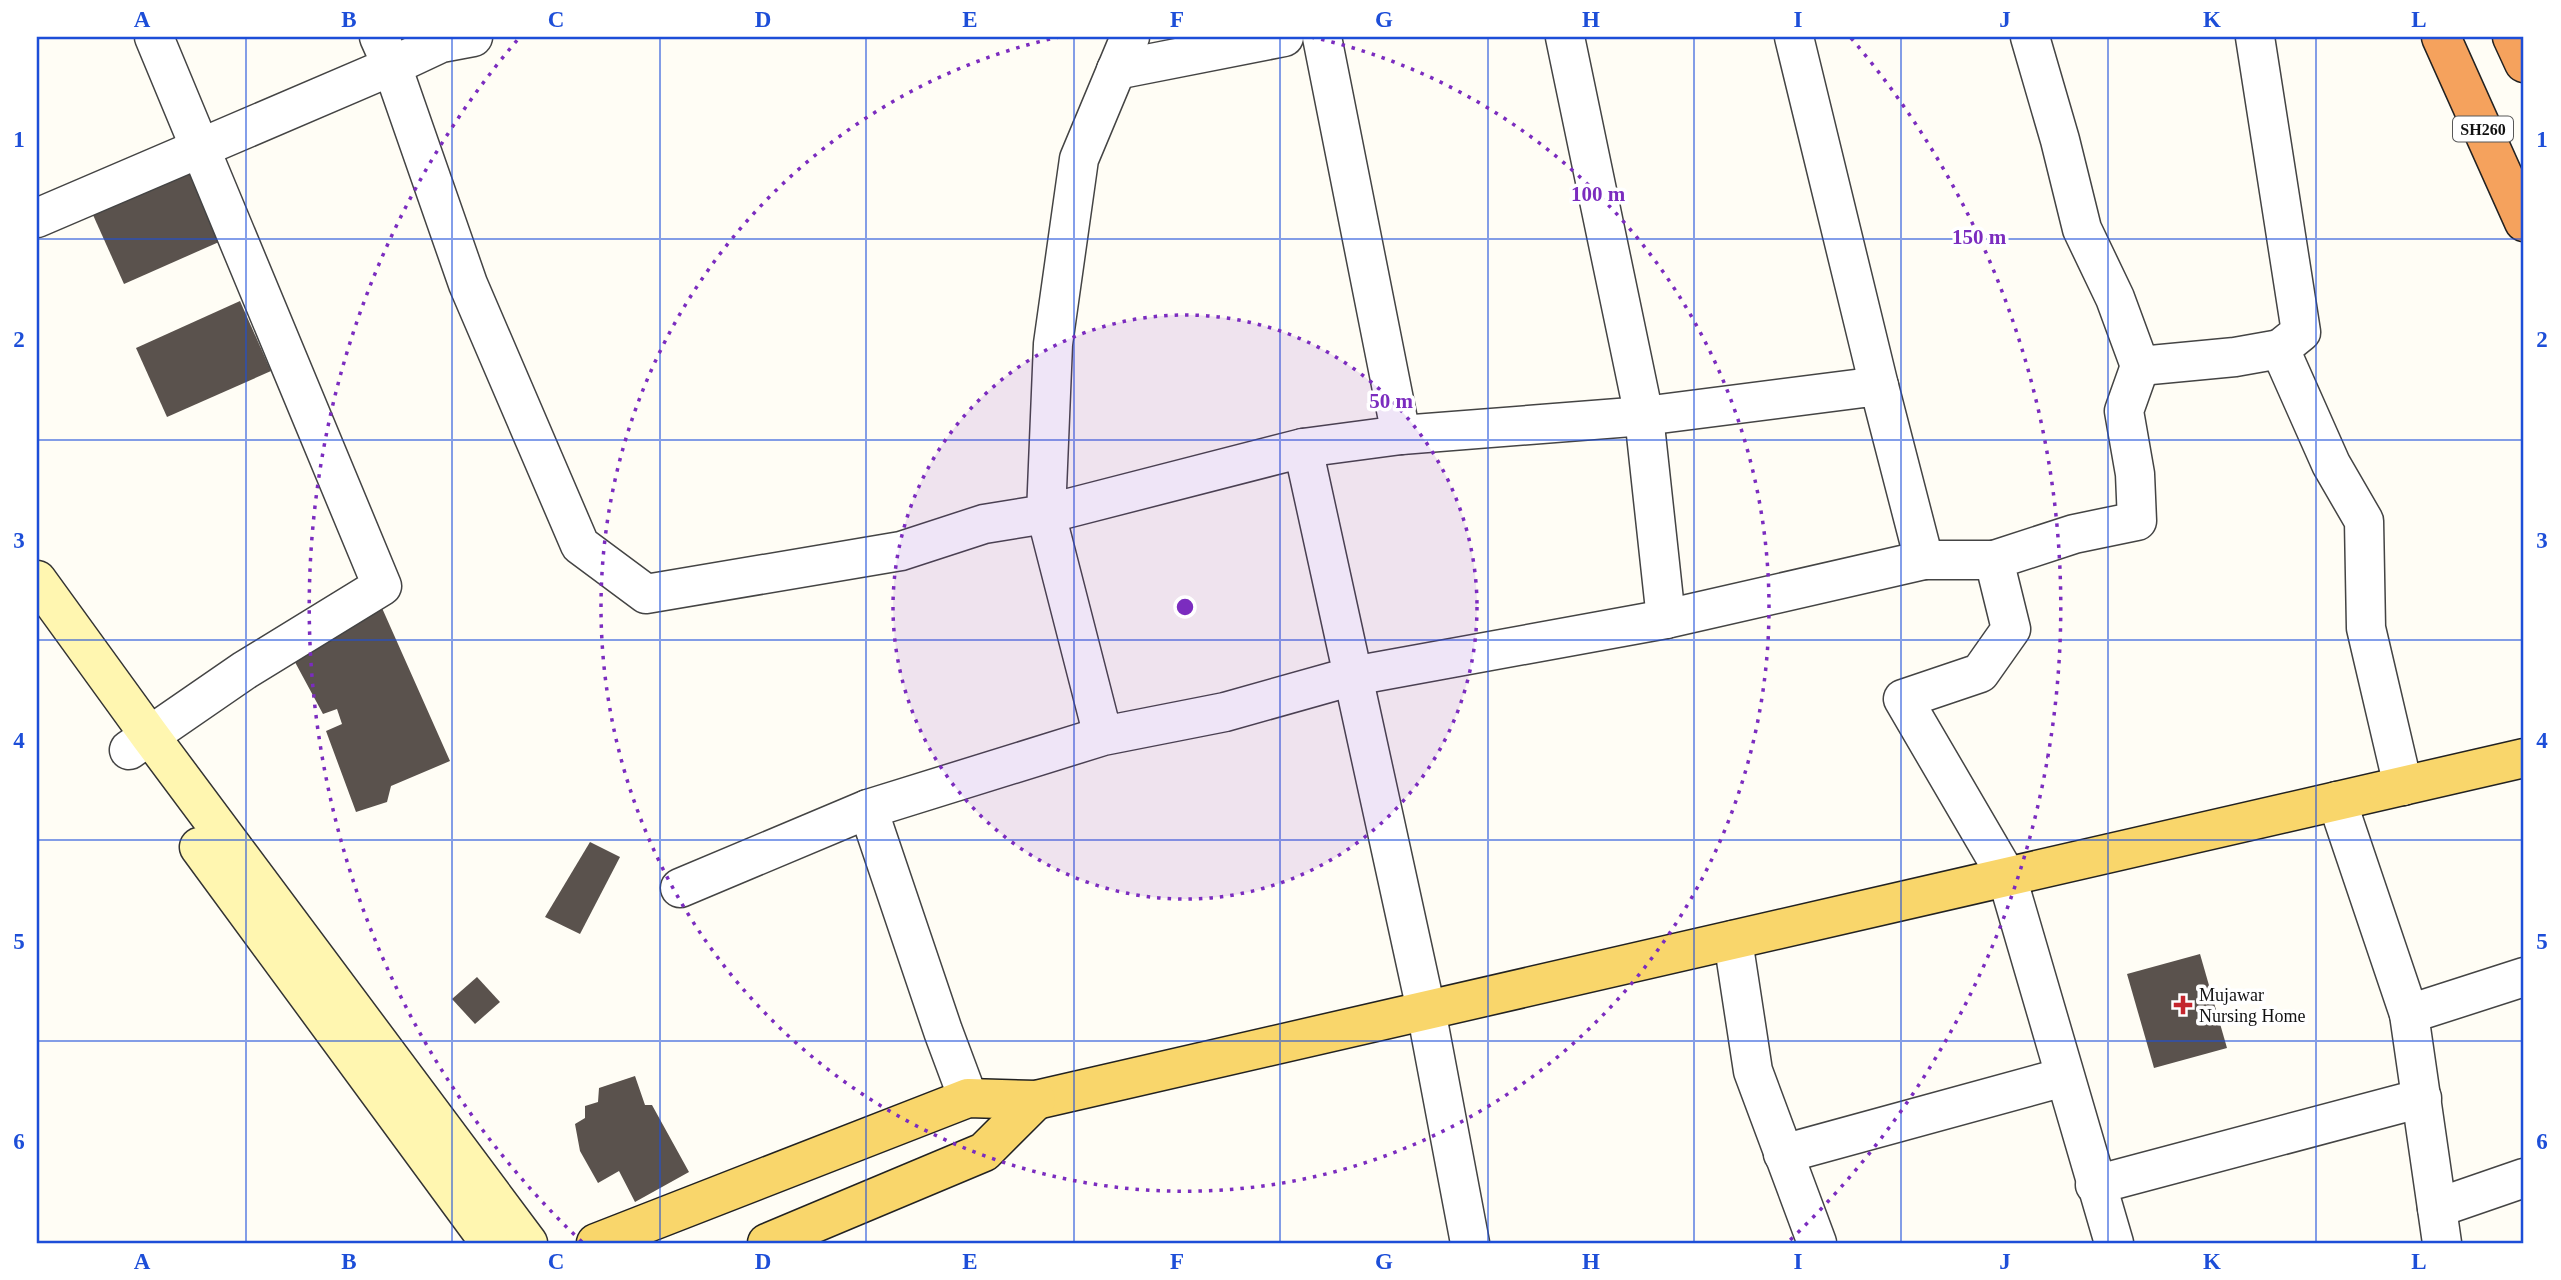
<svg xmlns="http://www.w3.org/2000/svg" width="2561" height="1280" font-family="Georgia,serif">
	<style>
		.building { fill: #5a524d }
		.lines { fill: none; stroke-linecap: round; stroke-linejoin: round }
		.street-casing { stroke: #444; stroke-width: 41 }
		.secondary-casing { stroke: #333; stroke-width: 41 }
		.primary-casing { stroke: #222; stroke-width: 41 }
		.highway-casing { stroke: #222; stroke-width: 41 }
		.street { stroke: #fff; stroke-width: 38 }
		.secondary { stroke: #fff6b0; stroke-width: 38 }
		.primary { stroke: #f9d66b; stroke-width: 38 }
		.highway { stroke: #f5a25d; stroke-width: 38 }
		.grid { fill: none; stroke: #1d4ed8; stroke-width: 2; stroke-opacity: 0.55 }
		.ring { fill: none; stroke: #7b2cbf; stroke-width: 3.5; stroke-dasharray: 3.5 7 }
		.poi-dot { fill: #c4262e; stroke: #fff; stroke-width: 2.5 }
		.labels { text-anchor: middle; stroke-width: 7; stroke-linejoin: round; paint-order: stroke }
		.shield { fill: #fff; stroke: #585858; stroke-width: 2 }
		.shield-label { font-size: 16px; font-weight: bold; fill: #111 }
		.poi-label { font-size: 18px; fill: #111; stroke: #fff; text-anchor: start }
		.centre { fill: #7b2cbf; stroke: #fff; stroke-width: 3.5 }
		.ring-label { font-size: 21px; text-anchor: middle; font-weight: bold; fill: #7b2cbf; stroke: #fff; stroke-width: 7; stroke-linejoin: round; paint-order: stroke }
		.neatline { fill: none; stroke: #1d4ed8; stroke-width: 2.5 }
		.grid-label { font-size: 23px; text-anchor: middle; font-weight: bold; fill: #1d4ed8 }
	</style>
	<rect width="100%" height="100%" fill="#fffdf5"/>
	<g class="building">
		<path d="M197,169L228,238L124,284L93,215Z"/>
		<path d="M240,301L271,371L167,417L136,348Z"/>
		<path d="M382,608L450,761L391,786L387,802L356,812L326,731L342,724L337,709L323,714L289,651Z"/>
		<path d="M590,842L620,857L580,934L545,917Z"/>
		<path d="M2200,954L2227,1048L2154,1068L2127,974Z"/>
		<path d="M477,977L500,1002L475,1024L452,999Z"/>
		<path d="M635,1076L645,1105H652L689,1172L635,1202L619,1171L598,1183L580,1151L575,1124L585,1118V1106L598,1102L599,1088Z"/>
	</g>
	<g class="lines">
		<defs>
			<g id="street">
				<path d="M473,37L441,43L392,66L468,284L580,545L646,594L901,551L984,524L1046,514L1053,344L1079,159L1130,37"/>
				<path d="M1565,37L1644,416L1666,619"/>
				<path d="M1794,37L1879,386"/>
				<path d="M2030,37L2060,140L2082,229L2115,298L2140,366L2235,357L2280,349L2331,464L2364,521L2366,628L2403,786"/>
				<path d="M2255,37L2301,332L2280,349"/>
				<path d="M1116,70L1284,37"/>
				<path d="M37,218L392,66L379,37"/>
				<path d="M1401,435L1644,416L1879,386L1924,560L1666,619L1353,676L1426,1010L1470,1243"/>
				<path d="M1303,448L1401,435L1322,37"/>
				<path d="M1924,560H1994"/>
				<path d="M129,750L245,670L382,586L154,37"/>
				<path d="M2337,801L2409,1014"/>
				<path d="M680,888L868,809"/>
				<path d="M1733,940L1753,1071L1817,1243"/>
				<path d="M968,1098L943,1031L868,809L1103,736L1046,514L1303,448L1353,676L1225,712L1103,736"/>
				<path d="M1783,1154L2064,1077"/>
				<path d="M2095,1185L2422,1098"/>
				<path d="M2437,1208L2524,1178"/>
				<path d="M2114,1243L2007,877L1903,699L1980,673L2011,629L1994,560L2074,534L2137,521L2135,474L2124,411L2140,366"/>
				<path d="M2442,1243L2409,1014L2524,977"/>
			</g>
			<g id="secondary">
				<path d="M37,580L150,736L528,1243"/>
				<path d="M199,847L490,1243"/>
			</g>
			<g id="primary">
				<path d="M596,1243L968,1098L1036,1100L2524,758"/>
				<path d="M767,1243L984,1152L1036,1100"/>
			</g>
			<g id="highway">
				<path d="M2441,37L2524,222"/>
				<path d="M2512,37L2524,63"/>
			</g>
		</defs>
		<use href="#street" class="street-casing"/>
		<use href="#secondary" class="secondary-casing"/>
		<use href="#primary" class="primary-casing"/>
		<use href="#highway" class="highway-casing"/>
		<use href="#street" class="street"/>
		<use href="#secondary" class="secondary"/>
		<use href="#primary" class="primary"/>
		<use href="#highway" class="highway"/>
	</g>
	<path class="grid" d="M246,37V1243M452,37V1243M660,37V1243M866,37V1243M1074,37V1243M1280,37V1243M1488,37V1243M1694,37V1243M1901,37V1243M2108,37V1243M2316,37V1243M37,239H2524M37,440H2524M37,640H2524M37,840H2524M37,1041H2524"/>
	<circle cx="1185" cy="607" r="292" fill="#7b2cbf" fill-opacity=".12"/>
	<g class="ring">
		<circle cx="1185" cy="607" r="292"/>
		<path d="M1311 37A584 584 0 1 1 1059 37"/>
		<path d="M582 1242A876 876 0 0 1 519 38M1851 38A876 876 0 0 1 1788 1242"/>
	</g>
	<path class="poi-dot" d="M2179.5 994.5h7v7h7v7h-7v7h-7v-7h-7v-7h7z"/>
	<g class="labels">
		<rect class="shield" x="2453" y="116.5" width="60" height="25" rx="5"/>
		<g class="shield-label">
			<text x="2483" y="135">SH260</text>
		</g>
		<g class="poi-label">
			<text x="2199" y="1001">Mujawar<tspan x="2199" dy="21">Nursing Home</tspan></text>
		</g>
	</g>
	<circle cx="1185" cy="607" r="10" class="centre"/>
	<g class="ring-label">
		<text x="1598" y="201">100 m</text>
		<text x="1979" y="244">150 m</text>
		<text x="1391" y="408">50 m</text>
	</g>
	<rect width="2561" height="1280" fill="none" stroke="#ffffff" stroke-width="77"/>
	<rect x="38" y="38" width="2484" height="1204" class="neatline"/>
	<g class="grid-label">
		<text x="142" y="27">A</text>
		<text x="349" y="27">B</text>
		<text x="556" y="27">C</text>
		<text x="763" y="27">D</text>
		<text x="970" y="27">E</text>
		<text x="1177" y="27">F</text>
		<text x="1384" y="27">G</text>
		<text x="1591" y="27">H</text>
		<text x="1798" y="27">I</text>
		<text x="2005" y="27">J</text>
		<text x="2212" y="27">K</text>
		<text x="2419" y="27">L</text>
		<text x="19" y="147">1</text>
		<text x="2542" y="147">1</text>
		<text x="19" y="347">2</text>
		<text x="2542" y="347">2</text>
		<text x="19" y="548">3</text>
		<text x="2542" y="548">3</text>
		<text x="19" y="748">4</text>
		<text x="2542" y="748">4</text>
		<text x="19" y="949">5</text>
		<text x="2542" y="949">5</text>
		<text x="19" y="1149">6</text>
		<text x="2542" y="1149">6</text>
		<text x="142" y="1269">A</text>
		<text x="349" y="1269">B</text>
		<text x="556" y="1269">C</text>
		<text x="763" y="1269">D</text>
		<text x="970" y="1269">E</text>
		<text x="1177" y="1269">F</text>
		<text x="1384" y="1269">G</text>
		<text x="1591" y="1269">H</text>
		<text x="1798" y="1269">I</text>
		<text x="2005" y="1269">J</text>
		<text x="2212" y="1269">K</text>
		<text x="2419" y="1269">L</text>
	</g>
</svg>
